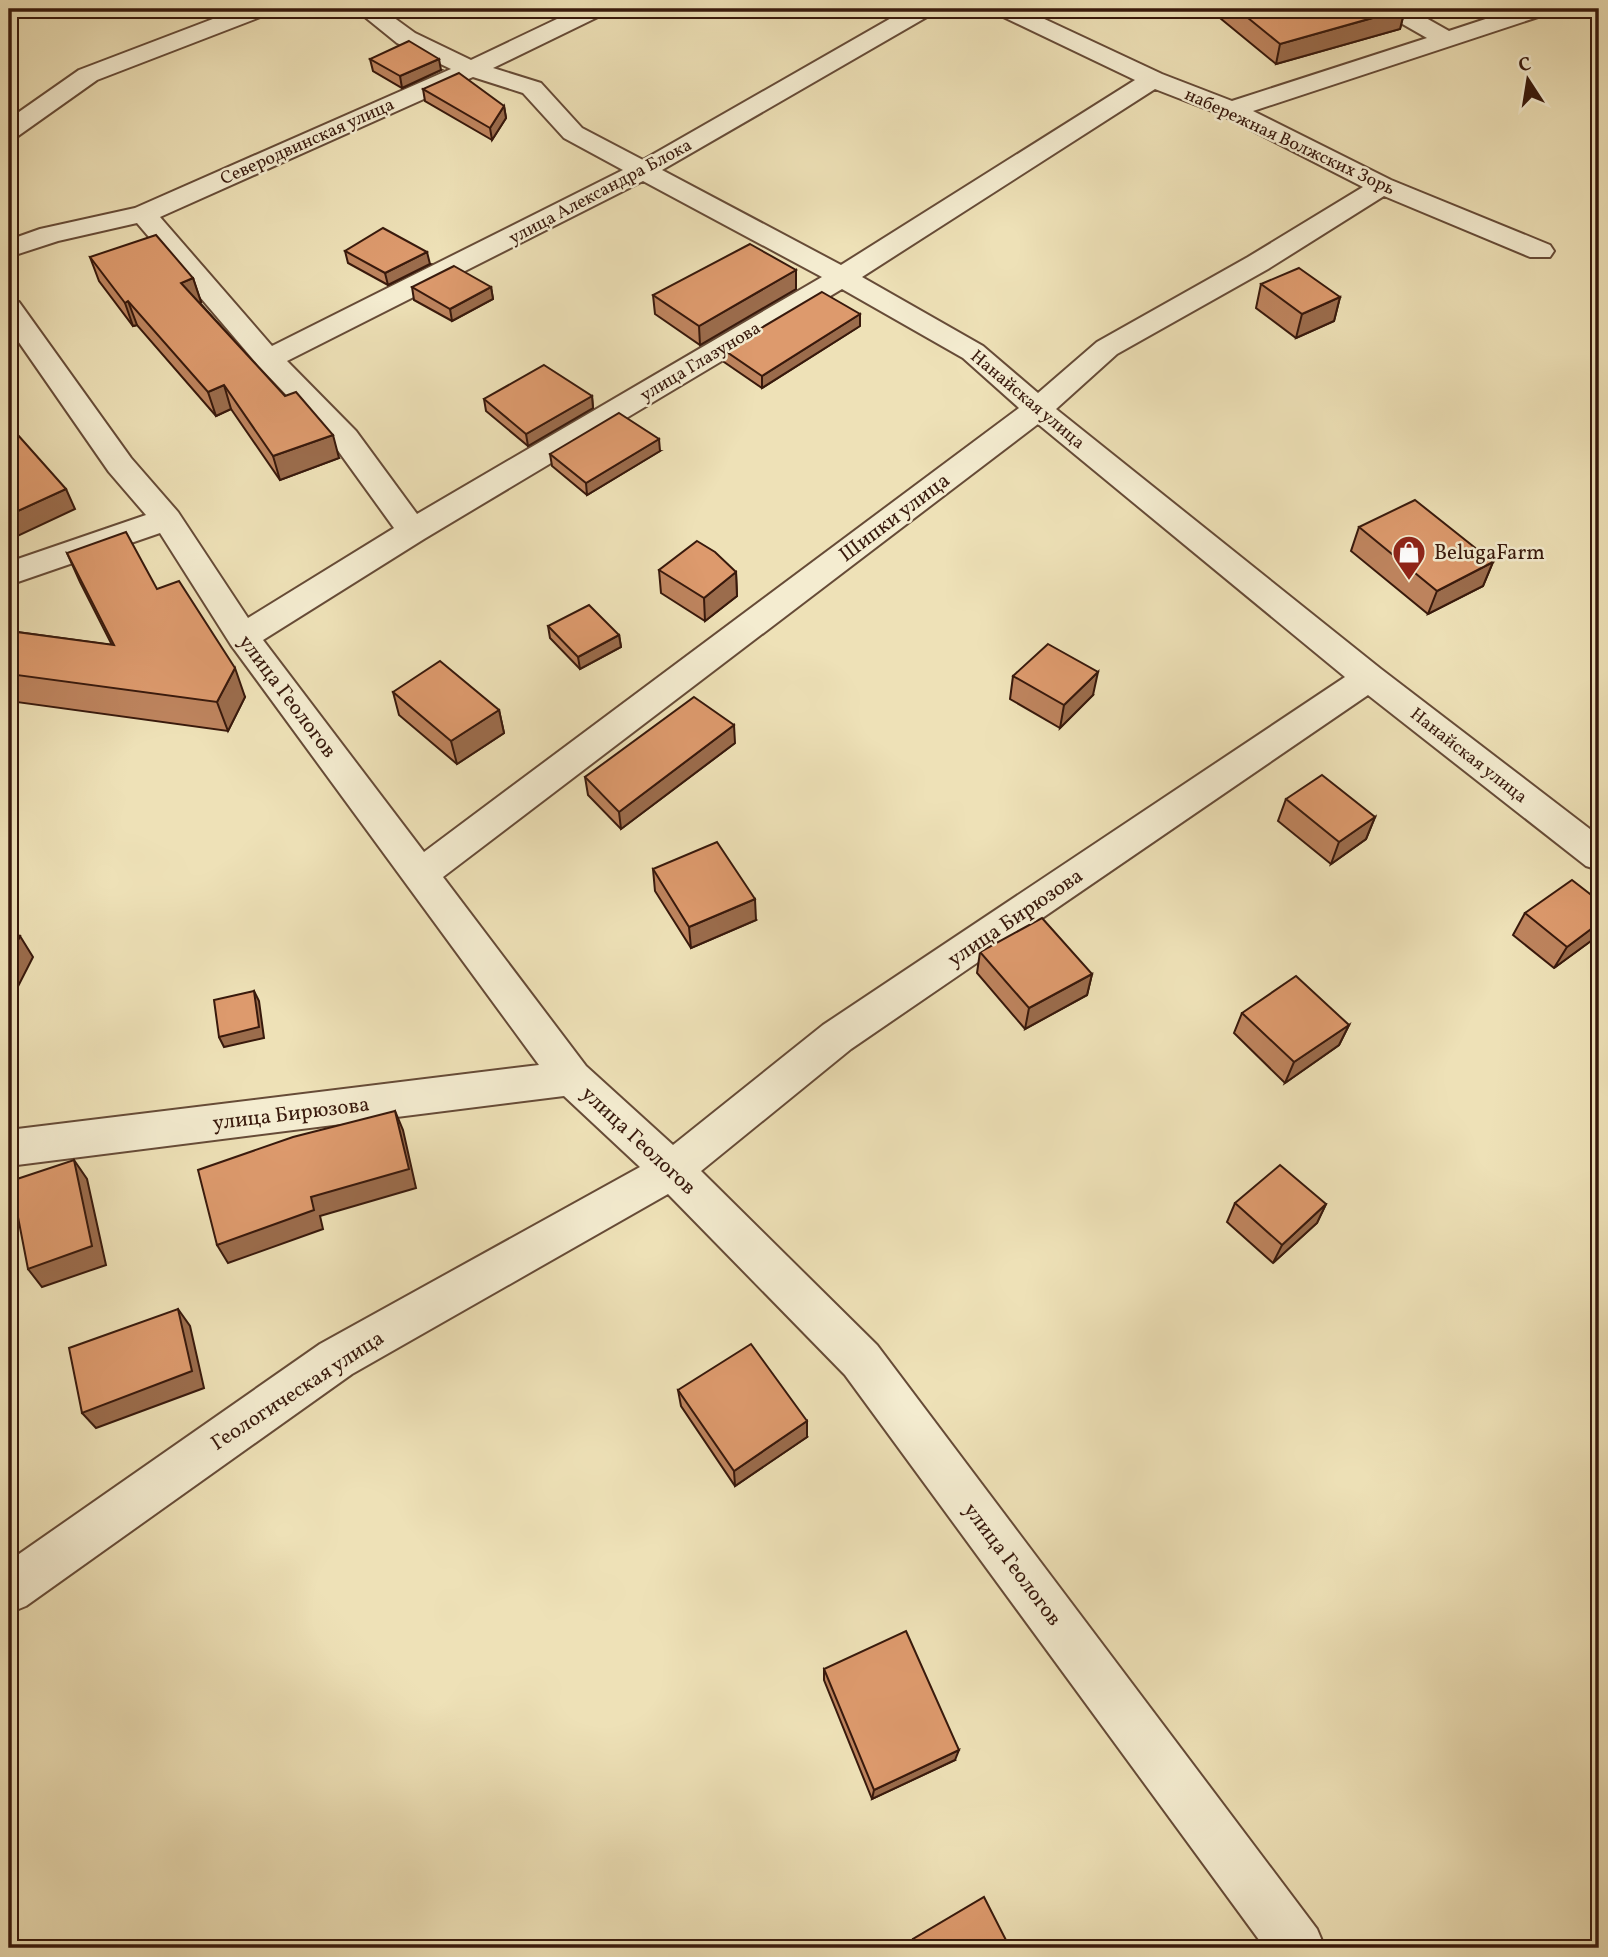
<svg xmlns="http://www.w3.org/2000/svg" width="1608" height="1957" font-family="Vollkorn,serif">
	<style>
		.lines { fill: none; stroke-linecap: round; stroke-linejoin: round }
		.minor-casing { stroke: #664b37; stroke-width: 4 }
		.minor { fill: #f4ecd0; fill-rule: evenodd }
		.wall { fill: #be845e; stroke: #38190c; stroke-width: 2 }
		.shaded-wall { fill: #9b6c4c; stroke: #38190c; stroke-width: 2 }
		.building { fill: #dd9a6d; stroke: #38190c; stroke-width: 2 }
		.labels { text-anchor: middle; stroke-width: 5; stroke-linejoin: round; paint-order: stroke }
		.far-street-label { font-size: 18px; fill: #38190c; stroke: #f4ecd0 }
		.street-label { font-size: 21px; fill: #38190c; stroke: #f4ecd0 }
		.poi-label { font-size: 21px; fill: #38190c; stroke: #f4ecd0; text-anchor: start }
	</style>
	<rect width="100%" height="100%" fill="#eee1b7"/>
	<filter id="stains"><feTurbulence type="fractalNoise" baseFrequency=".00286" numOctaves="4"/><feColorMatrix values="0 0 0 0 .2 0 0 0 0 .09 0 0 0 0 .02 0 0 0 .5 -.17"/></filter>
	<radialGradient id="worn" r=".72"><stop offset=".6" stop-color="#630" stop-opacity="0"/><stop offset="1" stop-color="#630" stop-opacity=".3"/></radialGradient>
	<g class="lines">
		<defs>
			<g id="minor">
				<path d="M239,9H272L268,14L97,80L18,136L9,139V119L79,70Z"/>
				<path d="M355,9H382L415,33L471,60L578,9H608L604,14L493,68L541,83L582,128L643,160L907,9H936L932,14L662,170L841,265L1135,80L997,14L993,9H1023L1162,74L1232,101L1427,38L1385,14L1381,9H1410L1449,31L1516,9H1551L1547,14L1253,111L1391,180L1550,245L1554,251L1550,257H1530L1384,196L1268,269L1117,354L1056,409L1381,669L1599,836V870L1586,866L1368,695L851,1049L701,1171L877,1345L1317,1929L1325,1948H1265L845,1375L668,1194L352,1374L26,1606L9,1613V1561L320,1344L640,1167L564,1096L9,1166V1130L539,1065L231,645L160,533L9,585V562L146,515L109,472L9,328V300L19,302L131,458L178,512L248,618L394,528L334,445L258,365L137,223L58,241L9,257V240L40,229L135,208L451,69L397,43ZM473,77L523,93L564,138L623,170L272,346L160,217ZM1155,89L1222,115L1363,187L1248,257L1097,342L1038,393L983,346L862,277ZM643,181L822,277L417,514L356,431L287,361ZM842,289L963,358L1019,408L424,852L263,640L424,539ZM1038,424L1345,677L823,1025L673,1145L586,1066L443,877Z"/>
			</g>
		</defs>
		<use href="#minor" class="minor-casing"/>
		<use href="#minor" class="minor"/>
	</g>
	<g class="wall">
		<path d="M1209,9H1405L1400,29L1276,64Z"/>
		<path d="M370,59L441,70L402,88L373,71Z"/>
		<path d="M423,89L504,106L506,118L492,140L425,101Z"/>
		<path d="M345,251L430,264L388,285L348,263Z"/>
		<path d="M90,257L193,278L201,302L200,303L339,458L280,480L231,409L216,416L137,325L133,326L99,281Z"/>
		<path d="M796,270V289L700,345L655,314L653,295Z"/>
		<path d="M1261,284L1340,297L1334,321L1296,338L1256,308Z"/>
		<path d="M412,287H491L493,299L452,321L414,300Z"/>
		<path d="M860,326L762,388L724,362V350Z"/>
		<path d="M592,396L593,408L528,446L486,411L484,399Z"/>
		<path d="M660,451L587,495L552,466L550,454Z"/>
		<path d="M1359,527L1493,562L1483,586L1428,614L1351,551Z"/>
		<path d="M67,553L157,589L245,697L228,731L9,701V631L112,645L80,582Z"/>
		<path d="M659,570L736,572L737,596L705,621L661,593Z"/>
		<path d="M548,626L619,635L621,647L580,669L550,638Z"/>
		<path d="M1013,676L1093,695L1060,728L1010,699Z"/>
		<path d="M393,692L499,710L504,733L457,764L399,715Z"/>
		<path d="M735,743L621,829L588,795L585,777Z"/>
		<path d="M1286,799L1375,817L1366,839L1331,864L1278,821Z"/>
		<path d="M653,869L756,920L691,948L655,891Z"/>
		<path d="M1599,901V935L1554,968L1513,935L1525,913Z"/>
		<path d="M980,952L1092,974L1087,995L1025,1029L977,973Z"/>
		<path d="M1242,1013L1349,1025L1339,1045L1285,1083L1234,1033Z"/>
		<path d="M1235,1203L1326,1204L1317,1223L1273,1263L1227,1222Z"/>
		<path d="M678,1390L807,1437L735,1486L681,1406Z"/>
		<path d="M824,1669L955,1760L872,1799L824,1680Z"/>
		<path d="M913,1939L1010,1948H912L910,1945Z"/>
	</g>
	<g class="shaded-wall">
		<path d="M1405,9L1400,29L1276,64L1280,44Z"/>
		<path d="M439,59L441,70L402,88L400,76Z"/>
		<path d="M504,106L506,118L492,140L490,128Z"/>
		<path d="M427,252L430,264L388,285L385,273Z"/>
		<path d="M796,270V289L700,345L699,326Z"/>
		<path d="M193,278L201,302L189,306L181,283Z"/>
		<path d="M491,287L493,299L452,321L450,309Z"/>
		<path d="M1340,297L1334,321L1296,338L1302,314Z"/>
		<path d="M128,301L137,325L133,326L125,303Z"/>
		<path d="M860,314V326L762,388V376Z"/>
		<path d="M224,385L231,409L216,416L208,392Z"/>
		<path d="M592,396L593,408L528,446L526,434Z"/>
		<path d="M333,435L339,458L280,480L273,456Z"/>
		<path d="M659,439L660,451L587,495L586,483Z"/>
		<path d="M66,489L75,509L9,540V515Z"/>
		<path d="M1493,562L1483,586L1428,614L1437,591Z"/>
		<path d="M736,572L737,596L705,621L704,598Z"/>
		<path d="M619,635L621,647L580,669L578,657Z"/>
		<path d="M235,668L245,697L228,731L217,702Z"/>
		<path d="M1098,672L1093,695L1060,728L1064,705Z"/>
		<path d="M499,710L504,733L457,764L451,741Z"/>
		<path d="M734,725L735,743L621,829L619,812Z"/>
		<path d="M1375,817L1366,839L1331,864L1339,842Z"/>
		<path d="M755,899L756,920L691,948L689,927Z"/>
		<path d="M1599,923V935L1554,968L1567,947Z"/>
		<path d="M20,936L33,957L9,1004V957Z"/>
		<path d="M1092,974L1087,995L1025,1029L1029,1008Z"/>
		<path d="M254,991L259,1001L264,1038L224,1047L219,1037Z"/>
		<path d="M1349,1025L1339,1045L1285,1083L1294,1062Z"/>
		<path d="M395,1111L403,1130L416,1188L320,1216L323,1229L228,1263L217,1245L311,1197Z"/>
		<path d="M74,1160L87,1179L106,1265L42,1287L28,1269Z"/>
		<path d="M1326,1204L1317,1223L1273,1263L1282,1245Z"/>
		<path d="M178,1309L190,1326L204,1388L96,1428L82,1413Z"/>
		<path d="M807,1421V1437L735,1486L734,1471Z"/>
		<path d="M959,1750L955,1760L872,1799L874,1790Z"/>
	</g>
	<g class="building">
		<path d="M1237,9H1404L1280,44Z"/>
		<path d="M409,41L439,59L400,76L370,59Z"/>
		<path d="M459,73L504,106L490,128L423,89Z"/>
		<path d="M383,228L427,252L385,273L345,251Z"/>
		<path d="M156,235L193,278L181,283L285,396L296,392L333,435L273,456L224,385L208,392L128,301L125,303L90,257Z"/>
		<path d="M750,244L796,270L699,326L653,295Z"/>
		<path d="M454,266L491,287L450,309L412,287Z"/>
		<path d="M1299,268L1340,297L1302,314L1261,284Z"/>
		<path d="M822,292L860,314L762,376L724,350Z"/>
		<path d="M544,365L592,396L526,434L484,399Z"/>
		<path d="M619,413L659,439L586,483L550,454Z"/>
		<path d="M9,425L66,489L9,515Z"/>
		<path d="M1415,500L1493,562L1437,591L1359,527Z"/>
		<path d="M126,532L157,589L179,581L235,668L217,702L9,674V631L114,645L67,553Z"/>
		<path d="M697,541L715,552L736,572L704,598L659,570Z"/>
		<path d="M589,605L619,635L578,657L548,626Z"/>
		<path d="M1048,644L1098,672L1064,705L1013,676Z"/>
		<path d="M440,661L499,710L451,741L393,692Z"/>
		<path d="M694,697L734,725L619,812L585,777Z"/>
		<path d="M1322,775L1375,817L1339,842L1286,799Z"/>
		<path d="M717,842L755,899L689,927L653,869Z"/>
		<path d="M1572,880L1599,901V923L1567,947L1525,913Z"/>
		<path d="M1042,918L1092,974L1029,1008L980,952Z"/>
		<path d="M9,935L20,936L9,957Z"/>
		<path d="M1296,976L1349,1025L1294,1062L1242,1013Z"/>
		<path d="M254,991L259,1027L219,1037L214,1000Z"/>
		<path d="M395,1111L409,1169L311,1197L314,1210L217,1245L198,1170L293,1137Z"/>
		<path d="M74,1160L92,1246L28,1269L11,1181Z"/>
		<path d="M1280,1165L1326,1204L1282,1245L1235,1203Z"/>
		<path d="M178,1309L192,1371L82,1413L69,1348Z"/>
		<path d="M751,1344L807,1421L734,1471L678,1390Z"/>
		<path d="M906,1631L959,1750L874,1790L824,1669Z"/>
		<path d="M984,1897L1010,1948H917L913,1939Z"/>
	</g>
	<defs>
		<symbol id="shop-pin" viewBox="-11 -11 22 30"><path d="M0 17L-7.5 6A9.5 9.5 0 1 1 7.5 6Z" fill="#8f2418" stroke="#f4ecd0"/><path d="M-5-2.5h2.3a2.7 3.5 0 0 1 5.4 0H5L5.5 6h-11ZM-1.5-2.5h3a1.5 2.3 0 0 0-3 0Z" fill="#fff"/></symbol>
	</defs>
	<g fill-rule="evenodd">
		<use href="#shop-pin" x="1390" y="533" width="38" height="52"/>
	</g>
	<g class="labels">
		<g class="far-street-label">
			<text transform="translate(307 141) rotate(-24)" y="6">Северодвинская улица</text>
			<text transform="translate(1290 141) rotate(25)" y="6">набережная Волжских Зорь</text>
			<text transform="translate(600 191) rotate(-28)" y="6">улица Александра Блока</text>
			<text transform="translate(700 361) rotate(-31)" y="6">улица Глазунова</text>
			<text transform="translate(1028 399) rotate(40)" y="6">Нанайская улица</text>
			<text transform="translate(1469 755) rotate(38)" y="6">Нанайская улица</text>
		</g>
		<g class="street-label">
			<text transform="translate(894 517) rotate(-37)" y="7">Шипки улица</text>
			<text transform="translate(288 696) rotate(53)" y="7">улица Геологов</text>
			<text transform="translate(1015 917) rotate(-34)" y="7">улица Бирюзова</text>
			<text transform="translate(291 1113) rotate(-7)" y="7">улица Бирюзова</text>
			<text transform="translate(639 1140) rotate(43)" y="7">улица Геологов</text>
			<text transform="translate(297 1390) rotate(-33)" y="7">Геологическая улица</text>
			<text transform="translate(1013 1564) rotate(53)" y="7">улица Геологов</text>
		</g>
		<g class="poi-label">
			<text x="1434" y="559">BelugaFarm</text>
		</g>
	</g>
	<rect width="1608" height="1957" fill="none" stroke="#eee1b7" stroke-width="35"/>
	<rect x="10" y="10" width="1587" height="1936" fill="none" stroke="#38190c" stroke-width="3.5"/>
	<rect x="18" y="18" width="1573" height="1922" fill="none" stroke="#38190c" stroke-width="2"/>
	<g transform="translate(1528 80) rotate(348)" stroke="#f4ecd0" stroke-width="5" paint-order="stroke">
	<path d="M0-5L12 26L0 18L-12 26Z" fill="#38190c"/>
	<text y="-10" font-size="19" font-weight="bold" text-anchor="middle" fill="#38190c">С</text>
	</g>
	<rect width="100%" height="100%" filter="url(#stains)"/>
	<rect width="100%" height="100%" fill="url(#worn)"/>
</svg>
